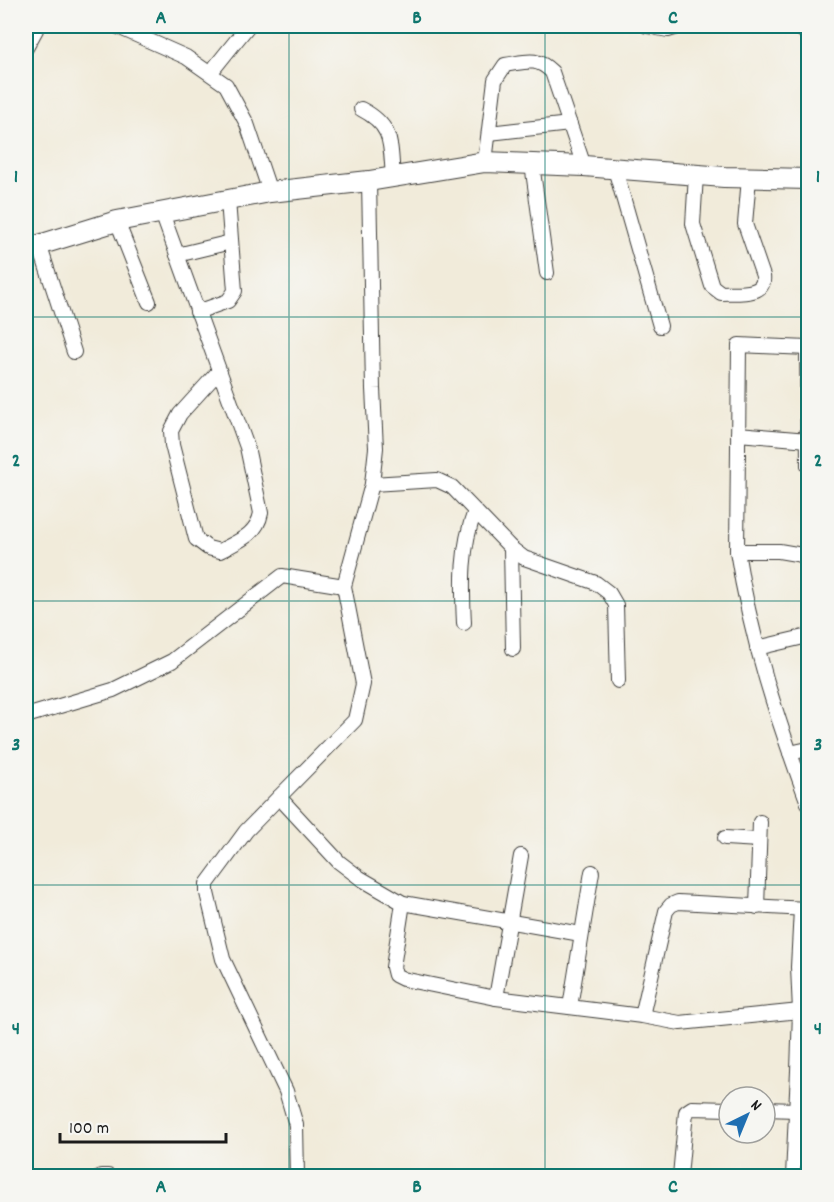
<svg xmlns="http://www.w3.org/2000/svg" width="834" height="1202" font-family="Dekko,sans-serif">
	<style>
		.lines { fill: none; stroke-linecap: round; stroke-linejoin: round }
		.minor-casing { stroke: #3c3b38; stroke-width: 16 }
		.highway-casing { stroke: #3c3b38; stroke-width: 22 }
		.minor { stroke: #fff; stroke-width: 14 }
		.highway { stroke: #fff; stroke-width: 20 }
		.grid { fill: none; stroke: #0f766e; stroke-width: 1.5; stroke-opacity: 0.55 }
		.neatline { fill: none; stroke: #0f766e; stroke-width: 2 }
		.grid-label { font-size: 20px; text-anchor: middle; font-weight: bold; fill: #0f766e }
	</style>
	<rect width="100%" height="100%" fill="#f6f6f2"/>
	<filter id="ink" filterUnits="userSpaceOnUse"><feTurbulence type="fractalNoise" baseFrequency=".0167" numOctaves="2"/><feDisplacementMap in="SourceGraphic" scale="12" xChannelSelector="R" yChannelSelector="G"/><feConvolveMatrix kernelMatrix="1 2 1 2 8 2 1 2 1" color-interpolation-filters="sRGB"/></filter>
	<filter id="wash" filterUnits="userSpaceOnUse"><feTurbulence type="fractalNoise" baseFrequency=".008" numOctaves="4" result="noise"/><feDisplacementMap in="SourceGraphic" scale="24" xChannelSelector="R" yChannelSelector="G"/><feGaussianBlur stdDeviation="1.35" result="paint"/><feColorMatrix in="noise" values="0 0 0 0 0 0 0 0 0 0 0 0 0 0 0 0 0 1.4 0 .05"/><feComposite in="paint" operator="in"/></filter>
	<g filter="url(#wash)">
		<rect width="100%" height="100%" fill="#f1ebda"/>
	</g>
	<g filter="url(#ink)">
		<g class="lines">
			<defs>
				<g id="minor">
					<path d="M116,26L186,57L226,85L247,124L270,192"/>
					<path d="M647,26L668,30L681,26"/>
					<path d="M798,26L808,35"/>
					<path d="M26,48L38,26"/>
					<path d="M211,72L248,26"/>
					<path d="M361,109C394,126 390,144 393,177"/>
					<path d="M489,133L570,124"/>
					<path d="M485,162L495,80L505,65C526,62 536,56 552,72L584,166"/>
					<path d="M532,164L547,273"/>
					<path d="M615,169L660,326"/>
					<path d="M696,175L693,224L712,286L721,293C735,292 766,297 763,276L745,224L749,178"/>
					<path d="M369,181L373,389L376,448L372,484L344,586L363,684L355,720L279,797L339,862L360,878L403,903L581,934"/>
					<path d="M162,213L247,447L261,513C257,535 238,541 220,551L208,548L196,539L172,445L171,431L180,414L219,371"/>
					<path d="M117,221L149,302"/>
					<path d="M39,244L74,352"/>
					<path d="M177,255L231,242"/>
					<path d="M197,312L228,301L235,291L228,200"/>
					<path d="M807,348L808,466"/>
					<path d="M808,348L739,345L737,551C751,640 777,719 808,803"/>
					<path d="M738,434L808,440"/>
					<path d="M372,484L437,480L452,487L511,548L524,558L596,583L609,593L616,605L618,681"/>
					<path d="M511,548L513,649"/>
					<path d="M737,551H779L808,556"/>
					<path d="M464,623C462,583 461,548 475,511"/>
					<path d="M757,648L808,636"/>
					<path d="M26,716L113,690L172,661L282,576L344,586"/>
					<path d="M790,753L808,749"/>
					<path d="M279,797L246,831L224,861L207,884V893L223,959L286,1091L296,1125L297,1176"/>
					<path d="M725,838L759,840"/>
					<path d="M403,903L393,967L395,975L403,979L496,998L642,1016L680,1023L800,1011"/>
					<path d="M757,907L760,822"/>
					<path d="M496,998L521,856"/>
					<path d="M570,1007L592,872"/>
					<path d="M642,1016L666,911L671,905L678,902L807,909"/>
					<path d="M765,1109L796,1110"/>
					<path d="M101,1176H108"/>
					<path d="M680,1176L686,1112L692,1108L729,1109"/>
					<path d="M793,1176L798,1071L800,1011L798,967L801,909"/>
				</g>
				<path id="highway" d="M26,249L117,221L270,192L369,181L485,162L584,166L724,177L808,179"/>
			</defs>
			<use href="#minor" class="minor-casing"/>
			<use href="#highway" class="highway-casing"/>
			<use href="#minor" class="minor"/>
			<use href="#highway" class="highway"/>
		</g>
	</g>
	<path class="grid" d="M289,26V1176M545,26V1176M26,317H808M26,601H808M26,885H808"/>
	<rect width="834" height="1202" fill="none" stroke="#f6f6f2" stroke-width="66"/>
	<g transform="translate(747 1115) rotate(43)"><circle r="28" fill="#f6f6f2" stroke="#9f9f9c" stroke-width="1.5"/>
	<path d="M0-4.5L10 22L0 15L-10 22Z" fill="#1f6fb2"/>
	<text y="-9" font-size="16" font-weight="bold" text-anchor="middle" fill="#1c1c1c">N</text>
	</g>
	<path d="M60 1133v9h166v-9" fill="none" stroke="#1c1c1c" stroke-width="3"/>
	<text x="69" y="1133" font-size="18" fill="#1c1c1c" stroke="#f6f6f2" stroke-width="4.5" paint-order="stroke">100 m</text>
	<rect x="33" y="33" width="768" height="1136" class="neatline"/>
	<g class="grid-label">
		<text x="161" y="23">A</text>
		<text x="417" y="23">B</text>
		<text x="673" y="23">C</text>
		<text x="16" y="182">1</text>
		<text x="818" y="182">1</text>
		<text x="16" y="466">2</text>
		<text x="818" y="466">2</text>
		<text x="16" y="750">3</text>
		<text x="818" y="750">3</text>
		<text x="16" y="1034">4</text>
		<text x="818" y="1034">4</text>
		<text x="161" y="1192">A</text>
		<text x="417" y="1192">B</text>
		<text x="673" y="1192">C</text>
	</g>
</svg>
